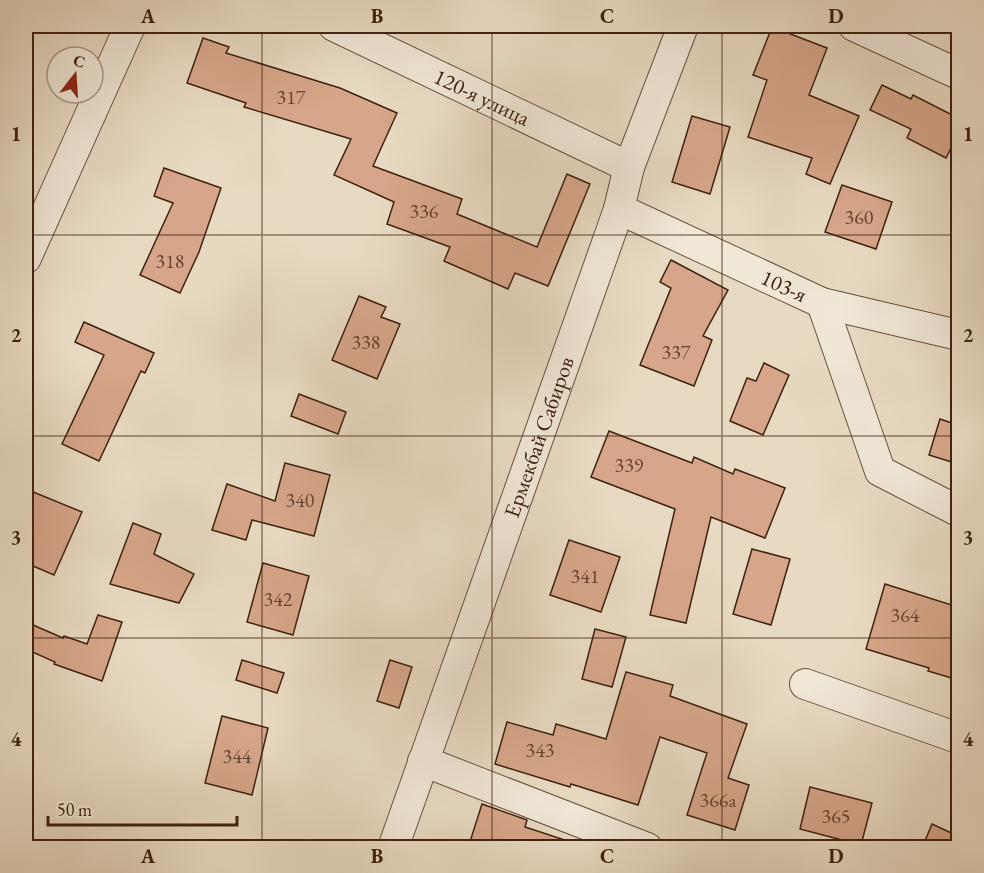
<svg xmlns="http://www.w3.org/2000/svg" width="984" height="873" font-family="'EB Garamond',serif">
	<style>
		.building { fill: #d7a68a; stroke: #3f220f; stroke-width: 1.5 }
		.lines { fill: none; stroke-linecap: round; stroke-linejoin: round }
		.minor-casing { stroke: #69503c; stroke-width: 32 }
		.minor { stroke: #f0e7d7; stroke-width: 30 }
		.grid { fill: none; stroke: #3f220f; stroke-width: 1.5; stroke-opacity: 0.55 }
		.labels { text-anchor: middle; stroke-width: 4.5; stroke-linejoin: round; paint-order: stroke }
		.number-label { font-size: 20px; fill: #65432e }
		.street-label { font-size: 22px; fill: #3f220f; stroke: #f0e7d7 }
		.neatline { fill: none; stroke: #3f220f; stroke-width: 2 }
		.grid-label { font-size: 20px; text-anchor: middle; font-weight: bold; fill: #3f220f }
	</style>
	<rect width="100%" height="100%" fill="#e8dac2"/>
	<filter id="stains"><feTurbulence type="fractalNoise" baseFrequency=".00333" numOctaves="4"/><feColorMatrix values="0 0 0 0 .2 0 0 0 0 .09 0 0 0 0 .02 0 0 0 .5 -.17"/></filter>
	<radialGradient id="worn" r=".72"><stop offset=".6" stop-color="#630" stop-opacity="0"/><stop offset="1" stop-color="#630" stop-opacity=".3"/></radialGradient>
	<g class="building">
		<path d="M772,27L827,48L809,95L859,116L830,184L806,174L812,158L748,137L767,80L753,75Z"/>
		<path d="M203,38L229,47L226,53L340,88L397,113L373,166L462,199L457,214L537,247L567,174L590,184L548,286L515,273L508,289L444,261L450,247L387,224L394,202L334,175L351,139L244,107L246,103L187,83Z"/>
		<path d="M882,85L911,99L913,95L958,118V134L946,158L907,138L911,129L870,110Z"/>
		<path d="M692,116L730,127L710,194L672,182Z"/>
		<path d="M164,168L221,188L199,252L180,293L140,275L173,203L154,196Z"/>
		<path d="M842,185L892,202L876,249L825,232Z"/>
		<path d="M671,260L728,290L703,336L712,340L694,386L640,365L671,288L660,282Z"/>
		<path d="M359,296L386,307L381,317L400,324L377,379L332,360Z"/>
		<path d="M84,322L154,353L145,373L141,371L99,461L62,444L104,355L75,342Z"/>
		<path d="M764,363L789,375L763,435L730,421L747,378L756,381Z"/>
		<path d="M299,394L346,412L338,434L291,416Z"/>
		<path d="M940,419L958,425V464L929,455Z"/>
		<path d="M609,431L692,463L694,457L733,474L735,469L785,488L765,538L711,517L686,623L650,615L675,509L591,477Z"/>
		<path d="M285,463L330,475L314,536L252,520L246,540L212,530L227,484L275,501Z"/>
		<path d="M26,489L82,512L54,575L26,563Z"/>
		<path d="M133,523L161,534L154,554L194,574L179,603L110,584Z"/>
		<path d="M569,540L620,557L601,612L550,595Z"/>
		<path d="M752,549L790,559L771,625L733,614Z"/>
		<path d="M263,563L309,576L293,635L247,622Z"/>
		<path d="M885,584L958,607V680L928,671L929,668L866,649Z"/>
		<path d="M98,615L122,622L102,681L54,664L55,662L26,649V622L63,638L64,636L87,644Z"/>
		<path d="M595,629L626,637L612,687L582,679Z"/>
		<path d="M242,660L284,673L277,693L236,680Z"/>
		<path d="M390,660L412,667L399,708L377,701Z"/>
		<path d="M626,672L673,685L670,696L747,724L728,778L749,785L735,830L687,815L707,753L660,737L638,805L571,784L570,787L495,764L507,722L553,735L556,724L606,739Z"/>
		<path d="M222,716L268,728L252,795L205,783Z"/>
		<path d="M810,787L872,803L861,845L800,829Z"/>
		<path d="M482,804L527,820L525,827L577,844L576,848H468Z"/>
		<path d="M932,824L958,836V848H922Z"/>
	</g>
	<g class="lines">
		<defs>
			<g id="minor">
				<path id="s1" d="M334,26L629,167"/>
				<path d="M854,26L958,74"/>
				<path id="s2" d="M619,209L822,303L958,335"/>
				<path d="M26,258L130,26"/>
				<path d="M822,303L880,471L958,511"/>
				<path d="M805,684L958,738"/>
				<path d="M423,761L647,848"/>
				<path id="s3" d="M393,848L619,209L629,167L683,26"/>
			</g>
		</defs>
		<use href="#minor" class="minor-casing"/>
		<use href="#minor" class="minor"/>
	</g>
	<path class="grid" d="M262,26V848M492,26V848M722,26V848M26,235H958M26,436H958M26,638H958"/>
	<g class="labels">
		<g class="number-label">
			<text x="291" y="104">317</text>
			<text x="424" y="218">336</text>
			<text x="859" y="224">360</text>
			<text x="170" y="268">318</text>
			<text x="366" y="349">338</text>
			<text x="676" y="359">337</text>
			<text x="629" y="472">339</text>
			<text x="300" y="507">340</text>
			<text x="585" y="583">341</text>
			<text x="278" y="606">342</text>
			<text x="905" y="622">364</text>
			<text x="540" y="757">343</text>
			<text x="237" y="763">344</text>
			<text x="718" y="807">366а</text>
			<text x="836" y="823">365</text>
		</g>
		<g class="street-label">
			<text dy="8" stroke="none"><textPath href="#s1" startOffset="164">120-я улица</textPath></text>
			<text dy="8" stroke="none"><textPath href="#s2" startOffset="182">103-я</textPath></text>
			<text dy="8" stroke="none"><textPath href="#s3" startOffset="436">Ермекбай Сабиров</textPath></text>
		</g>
	</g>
	<rect width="984" height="873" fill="none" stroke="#e8dac2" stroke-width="66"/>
	<g transform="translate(75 75) rotate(17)"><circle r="28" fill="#f0e7d7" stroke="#a99887" stroke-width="1.5"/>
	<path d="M0-4.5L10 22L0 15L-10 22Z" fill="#8f2418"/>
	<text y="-9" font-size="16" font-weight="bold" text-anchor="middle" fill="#3f220f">С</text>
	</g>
	<path d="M48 816v9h189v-9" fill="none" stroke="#3f220f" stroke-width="3"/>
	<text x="57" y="816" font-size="18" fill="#3f220f" stroke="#f0e7d7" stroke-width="4.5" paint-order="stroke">50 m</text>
	<rect x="33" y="33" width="918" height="807" class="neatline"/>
	<g class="grid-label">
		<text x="148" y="23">A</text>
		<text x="377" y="23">B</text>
		<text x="607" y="23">C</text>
		<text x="836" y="23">D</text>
		<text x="16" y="141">1</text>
		<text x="968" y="141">1</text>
		<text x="16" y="342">2</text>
		<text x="968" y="342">2</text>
		<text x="16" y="544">3</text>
		<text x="968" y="544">3</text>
		<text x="16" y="746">4</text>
		<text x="968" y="746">4</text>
		<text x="148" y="863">A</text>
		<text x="377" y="863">B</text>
		<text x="607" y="863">C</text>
		<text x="836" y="863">D</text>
	</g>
	<rect width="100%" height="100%" filter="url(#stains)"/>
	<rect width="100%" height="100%" fill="url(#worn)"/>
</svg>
